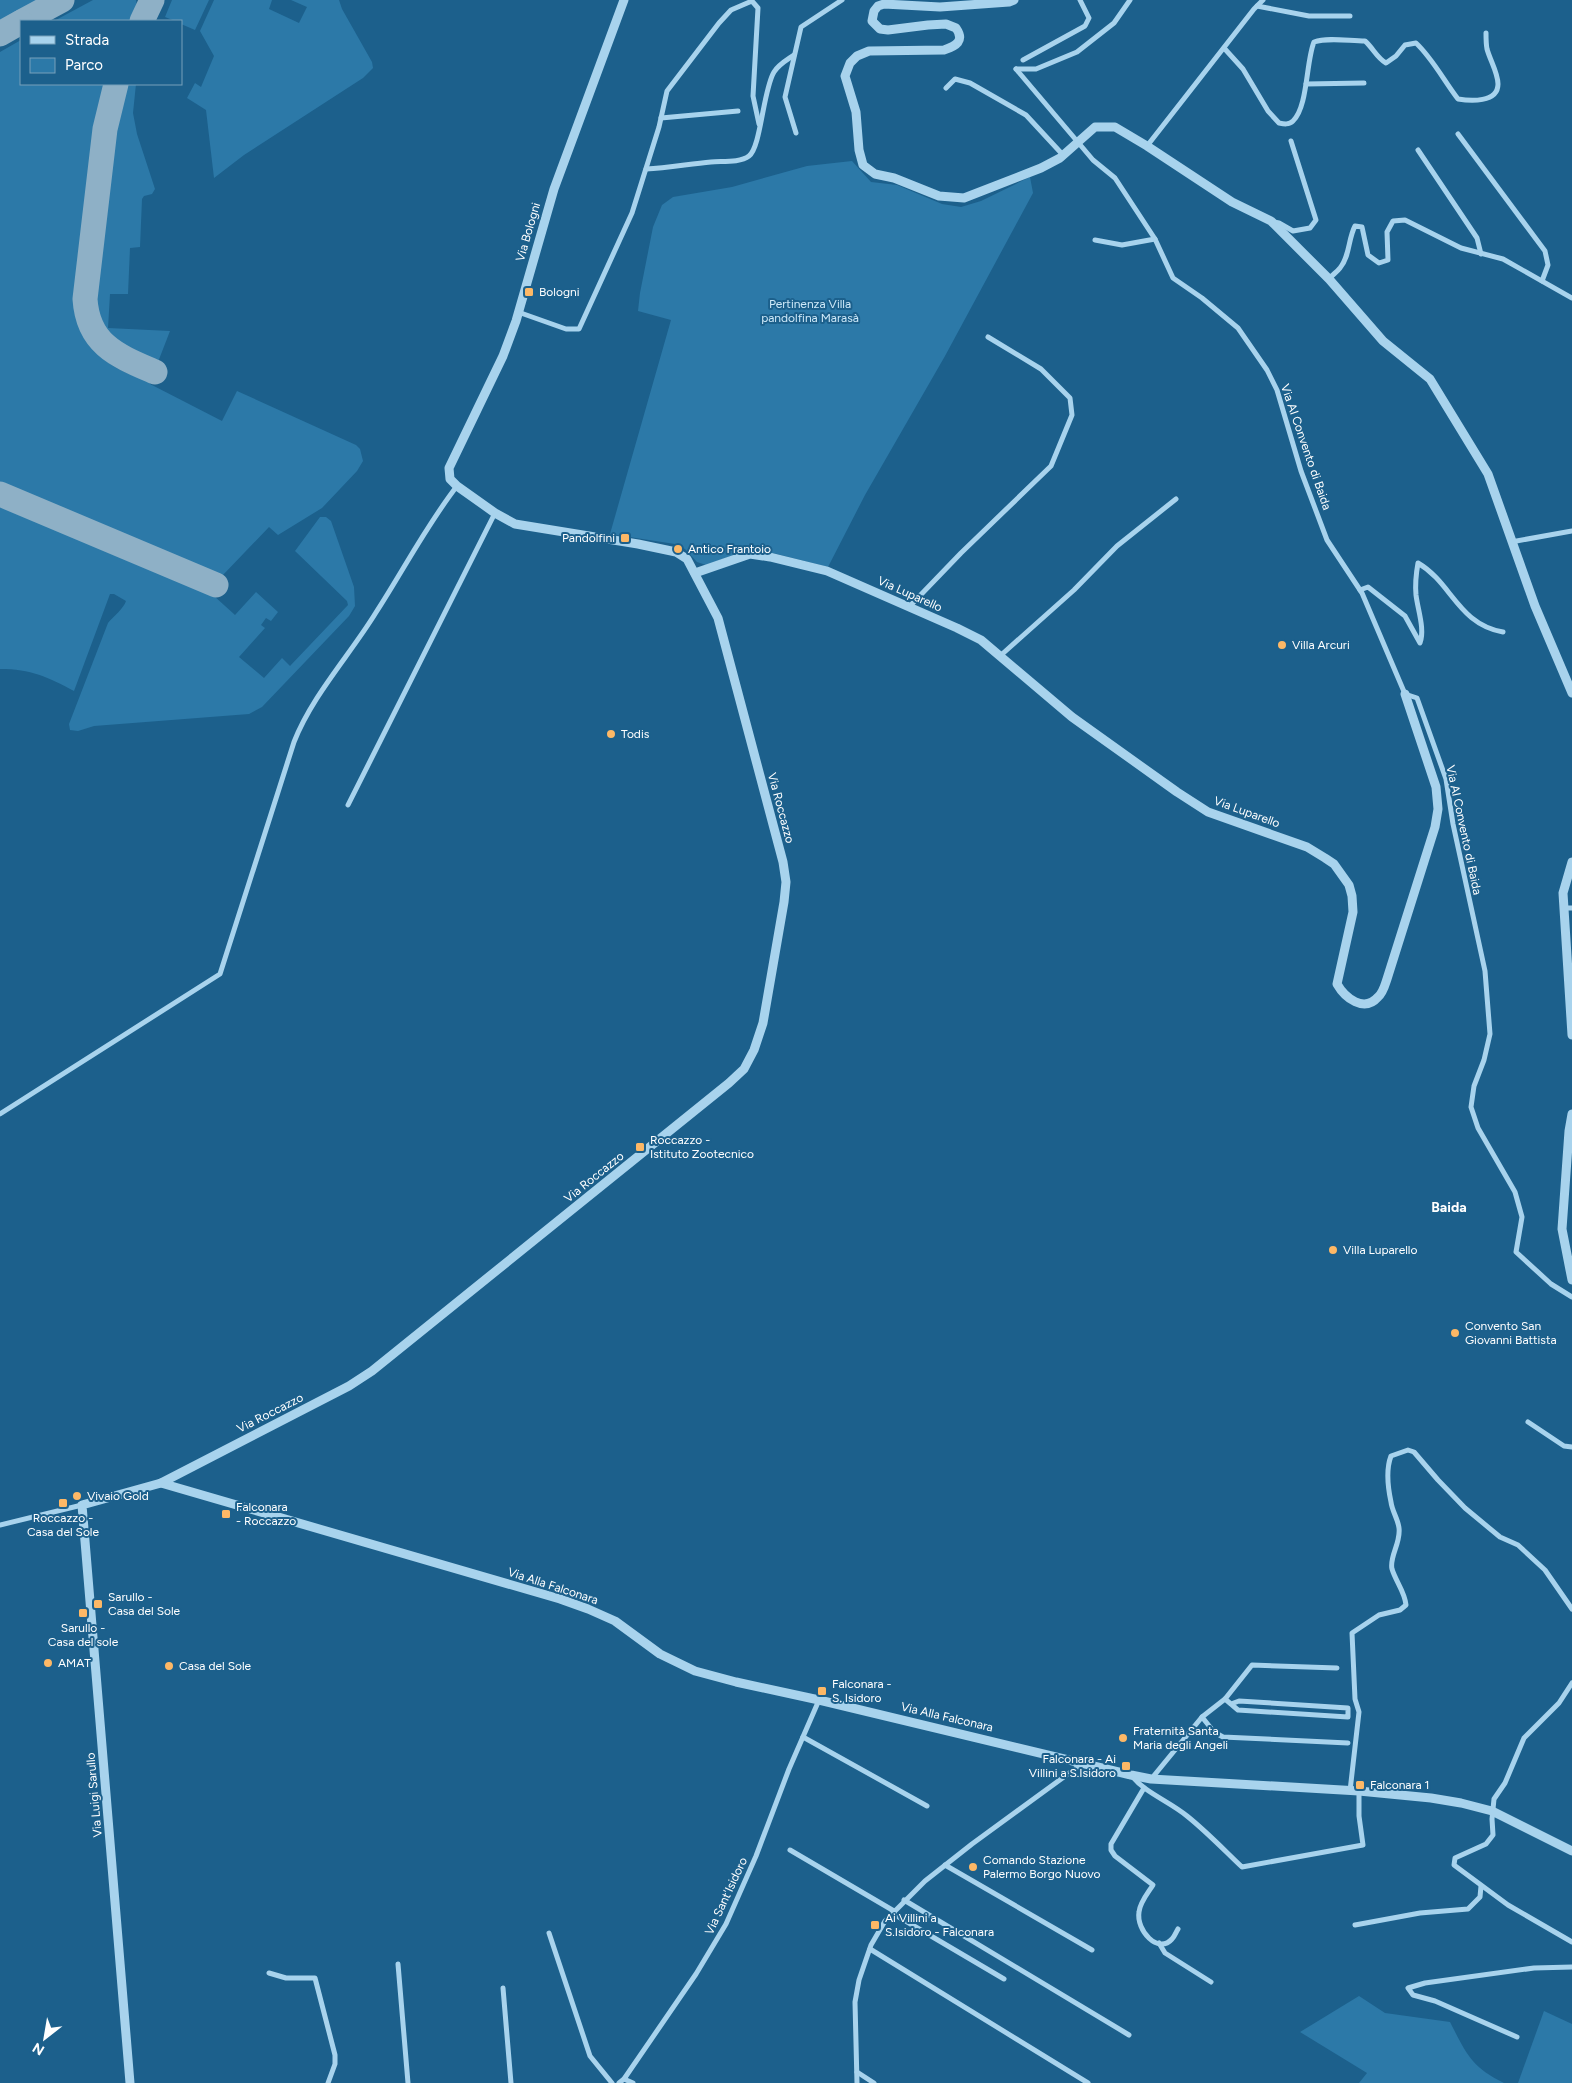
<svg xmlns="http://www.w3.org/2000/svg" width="1572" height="2083" font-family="Figtree,sans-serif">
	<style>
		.green { fill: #2c79a8 }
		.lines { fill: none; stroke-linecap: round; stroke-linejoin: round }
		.taxiway { stroke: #8eb0c6; stroke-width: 25 }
		.minor { stroke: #a8d3ed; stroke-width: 5 }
		.tertiary { stroke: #a8d3ed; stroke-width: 9 }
		.poi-dot { fill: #fdb866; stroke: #1c608c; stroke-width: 2 }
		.labels { text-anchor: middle; stroke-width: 4; stroke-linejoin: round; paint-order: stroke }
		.street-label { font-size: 12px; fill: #fff; stroke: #1c608c }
		.poi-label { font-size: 12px; fill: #fff; stroke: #1c608c; text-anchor: start }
		.park-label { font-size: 12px; fill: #cee9f9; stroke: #1c608c }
		.neighbourhood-label { font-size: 14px; font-weight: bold; fill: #fff; stroke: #1c608c }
	</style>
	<rect width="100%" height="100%" fill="#1c608c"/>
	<g class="green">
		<path d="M0,0H38L0,21Z"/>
		<path d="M93,0H136L137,6L131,21H54Z"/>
		<path d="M172,0H209L195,30L181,24V21H175L165,17Z"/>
		<path d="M214,0H272L269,9L299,23L307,7L291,0H339L342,9L372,62L373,68L363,78L244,155L214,178L206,110L187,98L195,83L201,87L214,56L200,31Z"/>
		<path d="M21,40V84H107L96,131L74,297C78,334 96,362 132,375C138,377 143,377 148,379L150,384L222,421L237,391L356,445L360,449L363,461L357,471L322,508L278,535L269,527L222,576H214L0,487V52Z"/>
		<path d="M121,84H136L133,113L137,134L155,189L152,194L144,196L142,199L140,247L130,248L128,294H110L108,328L170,331L158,362L150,364L122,351L105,340L94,322L93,290L113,111Z"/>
		<path d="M852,161L871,182L897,185L942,204L961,207L981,201L1030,177L1033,193L945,356L865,495L828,567L773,553L745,551L706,565L697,562L685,549L675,544L610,534L671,320L638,311L640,293L653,227L662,205L673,197L732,187L807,166Z"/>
		<path d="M0,502L203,586L235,615L256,592L278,612L271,621L266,618L261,625L265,628L239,657L264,678L282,658L290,666L348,605L347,601L295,551L320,517H326L331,521L354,587L355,606L349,616L262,707L249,714L94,726L78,731L70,730L69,724L108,623C113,617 124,608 126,601L114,594H110L74,691C48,677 31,669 0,669Z"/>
		<path d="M1359,1996L1385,2013L1450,2022C1466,2053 1471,2067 1504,2083H1359L1367,2073L1300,2032Z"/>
		<path d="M1544,2011L1572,2024V2083H1518Z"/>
	</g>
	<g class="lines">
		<g class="taxiway">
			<path d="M23,21L62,0"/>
			<path d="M142,21L152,0"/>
			<path d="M0,34L21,22"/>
			<path d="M116,84L105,129L85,299C88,345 118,356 155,372"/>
			<path d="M0,494L216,585"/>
		</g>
		<g class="minor">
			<path d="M1257,6L1309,16H1350"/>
			<path d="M1224,48L1243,69L1268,111L1279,123C1284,124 1289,125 1293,121C1308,107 1306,61 1314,42C1328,37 1349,41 1365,41C1373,48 1377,58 1386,63L1396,56L1405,45L1416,43C1433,59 1444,81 1458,99C1470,101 1498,103 1498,84C1498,73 1490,60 1487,49C1486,44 1486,39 1486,33"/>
			<path d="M1023,60L1085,26L1089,18L1080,0"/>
			<path d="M1016,69L1093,160L1115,178L1155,239L1173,278L1202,298L1238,328L1267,370L1277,390L1301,471L1327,540L1362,593L1405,694L1417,698L1446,779L1453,824L1485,971L1490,1034L1484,1060L1474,1086L1471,1107L1478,1128L1515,1192L1522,1217L1516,1252L1551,1284L1572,1297"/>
			<path d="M1016,69H1036L1077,52L1114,23L1130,0"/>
			<path d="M1306,84L1364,83"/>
			<path d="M946,88L955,79L970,83L1026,115L1063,155"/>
			<path d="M661,118L738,111"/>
			<path d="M796,133L785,97L801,27L842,0"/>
			<path d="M1458,134L1545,251L1548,265L1542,281"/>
			<path d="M1147,146L1254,9L1263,0"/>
			<path d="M1418,150L1477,238L1481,254"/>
			<path d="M646,169C668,168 689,164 711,162C722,161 740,163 749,156C761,147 763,90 774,72C779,64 787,60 794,55"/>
			<path d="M1274,222L1279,223L1293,231L1310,228L1316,220L1291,141"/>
			<path d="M1095,240L1122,245L1155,239"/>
			<path d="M1329,279C1332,275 1337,272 1340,268C1350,256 1348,239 1355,226L1362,227L1368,255L1379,263L1388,260L1387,232L1393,221L1405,220L1461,248L1503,259L1572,298"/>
			<path d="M518,312L566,329H579L632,213L659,127L667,91L719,23L731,10L752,1L758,8L753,96L759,124"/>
			<path d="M1511,542L1572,531"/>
			<path d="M1360,590L1368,587L1405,616L1420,643C1425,629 1418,611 1416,595C1415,584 1416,574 1418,563C1452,583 1458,624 1503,632"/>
			<path d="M909,607L961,553L1051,466L1072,415L1070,398L1041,369L988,337"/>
			<path d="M1000,656L1074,590L1117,546L1176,499"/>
			<path d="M348,805L495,513"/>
			<path d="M1564,908H1572"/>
			<path d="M0,1114L220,974L294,742C312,696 349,656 375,614C403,571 426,526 457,486"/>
			<path d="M1528,1422L1564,1446L1572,1447"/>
			<path d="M0,1525L82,1505"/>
			<path d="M1572,1683L1559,1703L1524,1738L1505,1783L1494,1799L1492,1819L1493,1835L1486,1844L1455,1858L1454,1865L1508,1905L1572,1942"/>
			<path d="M1225,1699L1238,1710L1348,1717V1708L1239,1701L1231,1704"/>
			<path d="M1202,1717L1214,1732L1223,1737L1348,1743"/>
			<path d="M803,1737L927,1806"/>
			<path d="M1131,1775C1145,1793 1169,1801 1187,1816C1207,1832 1224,1850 1242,1867L1363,1845L1359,1816V1791"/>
			<path d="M1152,1778L1202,1717L1225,1699L1252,1665L1337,1668"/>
			<path d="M1144,1788L1111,1844V1850L1115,1856L1153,1885C1148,1893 1140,1902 1139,1912C1136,1930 1158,1955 1172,1939C1175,1936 1176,1932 1178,1929"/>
			<path d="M1350,1791L1359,1712L1355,1699L1352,1633L1379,1615L1400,1610L1406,1605C1405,1592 1396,1582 1392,1569C1389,1557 1401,1543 1399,1528C1398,1519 1392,1511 1391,1502C1388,1488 1386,1469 1391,1456L1408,1450L1414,1452L1438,1480L1465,1508L1500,1537L1518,1545L1545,1570L1572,1609"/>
			<path d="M790,1850L894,1911"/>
			<path d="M945,1865L1092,1950"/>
			<path d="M904,1900L1129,2035"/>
			<path d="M892,1913L1004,1979"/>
			<path d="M1355,1925L1420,1913L1468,1909L1480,1897L1481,1886"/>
			<path d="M549,1933L590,2056L612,2083"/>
			<path d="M1159,1943L1165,1953L1211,1982"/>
			<path d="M870,1949L1088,2083"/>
			<path d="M398,1964L408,2083"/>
			<path d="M269,1973L286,1978H315L335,2055V2064L328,2083"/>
			<path d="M503,1988L511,2083"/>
			<path d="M1517,2037L1435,2001L1413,1995L1408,1988L1425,1983L1534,1968L1572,1967"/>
			<path d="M857,2072L874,2083"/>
			<path d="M624,2079L633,2083"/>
			<path d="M619,2083L624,2079L696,1974L726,1924L756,1856L789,1769L819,1700"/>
			<path d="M857,2083L855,2002L859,1980L871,1945L885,1921L925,1881L972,1844L1083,1763"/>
		</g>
		<g class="tertiary">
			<path d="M1014,0L1009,2L940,7L884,4L878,6L874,11L872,21L880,29L888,30L928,25L946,24L956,28C965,41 956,46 944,50L869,51L857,56L850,63L845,76L856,112L859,150L863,165L875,174L894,178L939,196L964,198L1041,168L1060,158L1095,127H1115L1147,146L1232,202L1271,221L1329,279L1383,341L1430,379L1488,474L1535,606L1572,693"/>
			<path d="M695,573L750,554L770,557L827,571L957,628L981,640L1072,717L1177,792L1208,812L1307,847L1325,858L1334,864L1349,885L1352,896L1353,912L1337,984C1345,998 1364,1013 1378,997C1383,993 1385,985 1387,979L1435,827L1438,809L1436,787L1405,694"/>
			<path d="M1572,862L1563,893L1572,1035"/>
			<path d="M1572,1114L1569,1131L1562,1229L1572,1280"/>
			<path d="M161,1483L560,1599L588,1609L615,1621L660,1654L695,1671L736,1682L819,1700L1131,1775L1151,1779L1359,1791L1431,1798L1461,1803L1492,1811L1572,1851"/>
			<path d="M130,2083L82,1505L161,1483L349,1386L372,1371L729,1083L744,1069L754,1050L763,1023L784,902L786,882L783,862L718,618L687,559L676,552L638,544L515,524L495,513L457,486L450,479L449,468L503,356L516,321L554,189L624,0"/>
		</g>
	</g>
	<g class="poi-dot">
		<rect x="524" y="287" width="10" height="10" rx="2.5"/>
		<rect x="620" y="533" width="10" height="10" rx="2.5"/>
		<circle cx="678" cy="549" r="5"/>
		<circle cx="1282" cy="645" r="5"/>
		<circle cx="611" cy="734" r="5"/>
		<rect x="635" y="1142" width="10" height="10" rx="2.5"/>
		<circle cx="1333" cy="1250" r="5"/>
		<circle cx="1455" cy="1333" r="5"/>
		<circle cx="77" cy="1496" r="5"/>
		<rect x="58" y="1498" width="10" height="10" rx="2.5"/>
		<rect x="221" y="1509" width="10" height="10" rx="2.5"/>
		<rect x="93" y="1599" width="10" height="10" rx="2.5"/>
		<rect x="78" y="1608" width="10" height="10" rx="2.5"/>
		<circle cx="48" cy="1663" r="5"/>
		<circle cx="169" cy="1666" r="5"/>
		<rect x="817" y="1686" width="10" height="10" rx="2.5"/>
		<circle cx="1123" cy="1738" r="5"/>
		<rect x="1121" y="1761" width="10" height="10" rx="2.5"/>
		<rect x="1355" y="1780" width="10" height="10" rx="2.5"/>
		<circle cx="973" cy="1867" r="5"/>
		<rect x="870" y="1920" width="10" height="10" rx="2.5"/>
	</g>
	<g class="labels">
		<g class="street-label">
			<text transform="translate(528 232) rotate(-74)" y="4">Via Bologni</text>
			<text transform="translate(1306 447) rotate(71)" y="4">Via Al Convento di Baida</text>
			<text transform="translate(910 594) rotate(24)" y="4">Via Luparello</text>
			<text transform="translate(781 808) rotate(75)" y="4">Via Roccazzo</text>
			<text transform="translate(1247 812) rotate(20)" y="4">Via Luparello</text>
			<text transform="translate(1464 830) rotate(78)" y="4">Via Al Convento di Baida</text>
			<text transform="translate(594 1177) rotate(-39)" y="4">Via Roccazzo</text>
			<text transform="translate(270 1413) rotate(-27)" y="4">Via Roccazzo</text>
			<text transform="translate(553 1586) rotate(18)" y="4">Via Alla Falconara</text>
			<text transform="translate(947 1717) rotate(13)" y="4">Via Alla Falconara</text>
			<text transform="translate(94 1795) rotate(-95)" y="4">Via Luigi Sarullo</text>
			<text transform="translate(726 1896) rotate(-65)" y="4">Via Sant'Isidoro</text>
		</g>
		<g class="poi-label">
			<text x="539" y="296">Bologni</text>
			<text x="615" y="542" text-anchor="end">Pandolfini</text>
			<text x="688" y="553">Antico Frantoio</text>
			<text x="1292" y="649">Villa Arcuri</text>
			<text x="621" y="738">Todis</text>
			<text x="650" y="1144">Roccazzo -<tspan x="650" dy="14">Istituto Zootecnico</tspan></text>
			<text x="1343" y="1254">Villa Luparello</text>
			<text x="1465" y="1330">Convento San<tspan x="1465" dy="14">Giovanni Battista</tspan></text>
			<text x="87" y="1500">Vivaio Gold</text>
			<text x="236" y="1511">Falconara<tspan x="236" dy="14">- Roccazzo</tspan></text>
			<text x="63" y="1522" text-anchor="middle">Roccazzo -<tspan x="63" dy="14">Casa del Sole</tspan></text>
			<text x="108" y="1601">Sarullo -<tspan x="108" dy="14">Casa del Sole</tspan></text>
			<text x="83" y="1632" text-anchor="middle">Sarullo -<tspan x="83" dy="14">Casa del sole</tspan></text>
			<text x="58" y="1667">AMAT</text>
			<text x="179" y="1670">Casa del Sole</text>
			<text x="832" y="1688">Falconara -<tspan x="832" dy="14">S. Isidoro</tspan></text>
			<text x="1133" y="1735">Fraternità Santa<tspan x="1133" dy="14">Maria degli Angeli</tspan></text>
			<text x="1116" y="1763" text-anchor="end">Falconara - Ai<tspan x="1116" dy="14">Villini a S.Isidoro</tspan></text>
			<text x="1370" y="1789">Falconara 1</text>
			<text x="983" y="1864">Comando Stazione<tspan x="983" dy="14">Palermo Borgo Nuovo</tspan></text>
			<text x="885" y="1922">Ai Villini a<tspan x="885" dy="14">S.Isidoro - Falconara</tspan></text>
		</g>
		<g class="park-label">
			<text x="810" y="308">Pertinenza Villa<tspan x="810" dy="14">pandolfina Marasà</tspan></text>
		</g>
		<g class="neighbourhood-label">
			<text x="1449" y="1212">Baida</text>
		</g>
	</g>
	<rect x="20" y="20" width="162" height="65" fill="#1c608c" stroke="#77a0ba"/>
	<rect x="30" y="36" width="25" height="8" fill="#a8d3ed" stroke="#77a0ba"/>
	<text x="65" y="45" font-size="15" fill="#ffffff">Strada</text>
	<rect x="30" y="58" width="25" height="15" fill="#2c79a8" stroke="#77a0ba"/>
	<text x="65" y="70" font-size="15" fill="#ffffff">Parco</text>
	<g transform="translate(45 2038) rotate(211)" stroke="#1c608c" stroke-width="4" paint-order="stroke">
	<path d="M0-4L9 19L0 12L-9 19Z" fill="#ffffff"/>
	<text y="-8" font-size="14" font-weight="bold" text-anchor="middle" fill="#ffffff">N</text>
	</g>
</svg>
